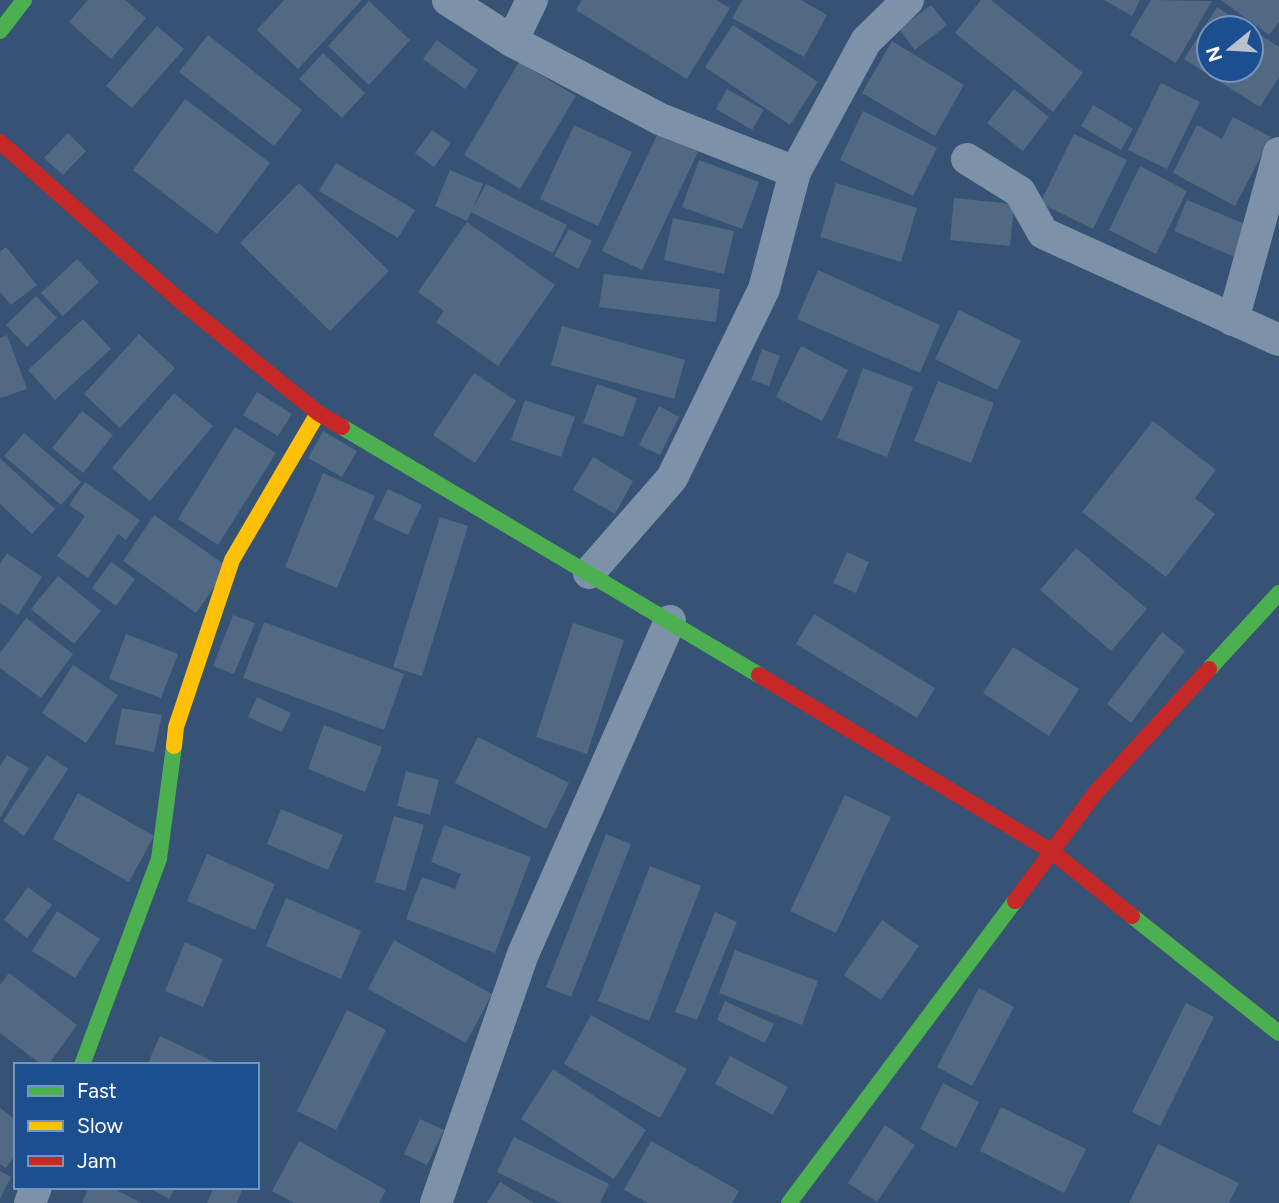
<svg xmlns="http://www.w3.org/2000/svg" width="1279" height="1203" font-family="Figtree,sans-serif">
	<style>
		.building { fill: #526984 }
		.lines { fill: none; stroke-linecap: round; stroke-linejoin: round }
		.street { stroke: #7d92a8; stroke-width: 32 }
		.fast { stroke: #4caf50; stroke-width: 16 }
		.slow { stroke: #ffc107; stroke-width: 16 }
		.jam { stroke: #c62828; stroke-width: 16 }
	</style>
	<rect width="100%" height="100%" fill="#365274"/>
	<g class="building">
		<path d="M88,0H125L146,18L111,59L69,22Z"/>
		<path d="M284,0H362L298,69L257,30Z"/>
		<path d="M582,0H716L730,8L687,79L576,10Z"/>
		<path d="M742,0H801L827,15L804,57L732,18Z"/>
		<path d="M981,0H991L1083,73L1053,112L955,33Z"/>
		<path d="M1104,0H1140L1132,16Z"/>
		<path d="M1151,0L1212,1L1176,63L1130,35Z"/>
		<path d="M1221,0H1279V22L1269,35Z"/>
		<path d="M369,1L410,40L369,85L328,46Z"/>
		<path d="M931,5L947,25L915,50L899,29Z"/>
		<path d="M1217,7L1249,28H1209V70H1251V29L1279,47V77L1260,107L1184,59Z"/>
		<path d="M733,25L818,82L790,125L705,67Z"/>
		<path d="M157,26L184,49L132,108L106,86Z"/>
		<path d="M208,35L302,110L274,146L179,72Z"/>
		<path d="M437,40L478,70L465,89L423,59Z"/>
		<path d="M892,41L964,85L935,136L862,93Z"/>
		<path d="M323,53L365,93L342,118L299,79Z"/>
		<path d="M519,62L576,96L520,189L464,155Z"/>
		<path d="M1161,83L1200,102L1167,169L1128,150Z"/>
		<path d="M727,89L764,110L752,130L716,109Z"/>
		<path d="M1014,89L1049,117L1023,151L987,123Z"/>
		<path d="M185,99L270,163L217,234L133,170Z"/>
		<path d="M1093,105L1133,129L1121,150L1081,126Z"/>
		<path d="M863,111L937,148L913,196L840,160Z"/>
		<path d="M1233,117L1271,137L1235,206L1173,173L1197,125L1222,139Z"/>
		<path d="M574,125L632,152L598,226L540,199Z"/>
		<path d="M432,130L451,143L434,167L415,153Z"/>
		<path d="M68,133L86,151L63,175L44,158Z"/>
		<path d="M658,133L698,152L642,270L602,251Z"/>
		<path d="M1074,134L1127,160L1093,229L1040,203Z"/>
		<path d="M699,160L759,182L742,229L682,207Z"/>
		<path d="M336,163L415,210L398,238L319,191Z"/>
		<path d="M1140,166L1187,191L1156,254L1109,230Z"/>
		<path d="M450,170L483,184L473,208L486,184L567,225L553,253L471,212L467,221L435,206Z"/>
		<path d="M299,183L389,271L330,331L240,243Z"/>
		<path d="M836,183L917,208L901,262L820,237Z"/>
		<path d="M954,198L1014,204L1010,246L950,240Z"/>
		<path d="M1187,200L1250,226L1237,258L1174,231Z"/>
		<path d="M673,218L734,231L724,274L664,260Z"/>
		<path d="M467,222L555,285L498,366L436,322L444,311L418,292Z"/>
		<path d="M569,229L592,241L578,269L554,256Z"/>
		<path d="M6,247L37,285L11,305L0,292V252Z"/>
		<path d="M77,259L99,282L63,316L41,293Z"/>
		<path d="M818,270L940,325L920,373L797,319Z"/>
		<path d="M604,274L720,289L716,322L599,307Z"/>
		<path d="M36,296L57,318L27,347L6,325Z"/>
		<path d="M959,310L1021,341L997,390L935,359Z"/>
		<path d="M83,319L111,349L55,400L28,370Z"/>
		<path d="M562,326L685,360L674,399L551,365Z"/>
		<path d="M139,334L175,368L120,428L84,394Z"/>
		<path d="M7,335L27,389L0,398V338Z"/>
		<path d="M801,346L848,370L822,421L776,397Z"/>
		<path d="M762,349L780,356L769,386L751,380Z"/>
		<path d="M863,368L913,387L887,457L837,438Z"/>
		<path d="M474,373L516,401L475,463L433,435Z"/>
		<path d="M938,381L994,403L971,463L914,441Z"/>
		<path d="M597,384L637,398L623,437L583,423Z"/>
		<path d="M257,392L292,414L278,436L243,415Z"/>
		<path d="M174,393L213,426L150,501L112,468Z"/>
		<path d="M525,400L575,417L561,457L511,440Z"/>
		<path d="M659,406L679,417L660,455L639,445Z"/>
		<path d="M82,411L113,435L83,473L52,448Z"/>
		<path d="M1153,421L1216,470L1195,498L1215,514L1166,577L1082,512Z"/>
		<path d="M235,427L276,453L218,545L178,519Z"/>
		<path d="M323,431L357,451L342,477L308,458Z"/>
		<path d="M24,433L81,482L61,505L4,456Z"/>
		<path d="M593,457L633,481L615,514L573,490Z"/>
		<path d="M0,458L55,509L32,534L0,504Z"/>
		<path d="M323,473L375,496L337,588L285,567Z"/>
		<path d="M85,482L140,520L126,540L118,534L88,578L57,556L85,516L69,505Z"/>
		<path d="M388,489L422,505L408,535L373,519Z"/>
		<path d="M154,515L228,567L196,613L123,561Z"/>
		<path d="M440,517L468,526L422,676L393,667Z"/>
		<path d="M1076,548L1147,609L1111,651L1040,590Z"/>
		<path d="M847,552L869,562L856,593L833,583Z"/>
		<path d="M7,553L42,577L18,615L0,603V564Z"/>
		<path d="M111,562L135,579L116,606L92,588Z"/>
		<path d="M58,576L101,611L74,644L31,609Z"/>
		<path d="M814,614L935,688L917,718L796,644Z"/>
		<path d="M233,615L255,623L234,674L213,666Z"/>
		<path d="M26,618L73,654L41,698L0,668V653Z"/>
		<path d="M264,622L404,674L384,730L243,678Z"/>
		<path d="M573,623L624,640L587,754L536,737Z"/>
		<path d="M1162,632L1185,651L1131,723L1107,704Z"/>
		<path d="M126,634L178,654L161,698L109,679Z"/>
		<path d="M1013,647L1079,689L1049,736L983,693Z"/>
		<path d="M73,665L118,695L86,743L42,713Z"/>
		<path d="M257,697L291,713L282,732L248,717Z"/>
		<path d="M122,708L162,715L154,752L115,744Z"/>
		<path d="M324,725L382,747L365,792L308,769Z"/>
		<path d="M478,737L569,783L546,829L455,783Z"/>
		<path d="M7,755L29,768L0,818V766Z"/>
		<path d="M47,755L68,769L24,836L3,821Z"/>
		<path d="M406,771L439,780L430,815L397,806Z"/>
		<path d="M78,793L154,836L129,882L53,839Z"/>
		<path d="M845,795L891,817L836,933L790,911Z"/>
		<path d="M281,809L343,835L328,870L267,844Z"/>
		<path d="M394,816L424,825L405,891L375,882Z"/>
		<path d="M444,825L531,857L495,953L406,919L422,877L455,889L461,874L431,862Z"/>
		<path d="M606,834L631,844L571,997L546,987Z"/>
		<path d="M207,854L275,884L255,930L187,901Z"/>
		<path d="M650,866L701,886L649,1021L598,1001Z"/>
		<path d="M28,887L52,905L27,938L4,920Z"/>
		<path d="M286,898L361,931L341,979L266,946Z"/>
		<path d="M57,911L100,939L75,978L32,951Z"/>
		<path d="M715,912L737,922L697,1020L675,1012Z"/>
		<path d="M882,920L919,946L881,1000L844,975Z"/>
		<path d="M394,940L492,994L466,1043L368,989Z"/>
		<path d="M185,942L223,959L203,1007L165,991Z"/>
		<path d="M735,950L818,981L802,1025L719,993Z"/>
		<path d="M9,973L77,1025L48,1065H42L0,1033V985Z"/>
		<path d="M979,988L1014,1007L972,1086L937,1067Z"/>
		<path d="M725,1001L774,1024L765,1043L717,1020Z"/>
		<path d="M1186,1003L1214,1017L1160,1126L1132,1112Z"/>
		<path d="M347,1010L386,1030L336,1130L297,1111Z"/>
		<path d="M591,1015L687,1069L660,1118L564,1064Z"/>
		<path d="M160,1036L221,1065H147Z"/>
		<path d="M730,1056L788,1087L773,1115L715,1084Z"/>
		<path d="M553,1069L646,1130L614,1179L521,1119Z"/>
		<path d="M943,1083L979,1102L956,1148L920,1129Z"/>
		<path d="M1001,1107L1086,1149L1064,1193L980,1151Z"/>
		<path d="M0,1108L16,1120V1154L6,1168L0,1164Z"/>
		<path d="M420,1119L444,1130L427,1165L404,1154Z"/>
		<path d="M885,1125L915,1145L877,1202L848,1183Z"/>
		<path d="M514,1137L609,1184L600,1203H561L497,1172Z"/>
		<path d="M299,1141L386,1190L379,1203H294L272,1191Z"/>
		<path d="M651,1141L739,1191L732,1203H648L624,1190Z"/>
		<path d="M1158,1144L1239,1183L1229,1203H1129Z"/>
		<path d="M0,1171L11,1177L0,1199Z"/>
		<path d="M500,1182L534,1203H487Z"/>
		<path d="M89,1187H110L142,1203H82Z"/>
		<path d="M148,1187H175L169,1199Z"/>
		<path d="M214,1187H243L237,1203H207Z"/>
	</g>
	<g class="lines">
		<g class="street">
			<path d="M448,0L512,41L660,119L795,172"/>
			<path d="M512,41L532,0"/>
			<path d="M967,159L1020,192L1043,233L1279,340"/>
			<path d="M1233,320L1279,153"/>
			<path d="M589,573L672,478L764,289L795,172L866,41L908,0"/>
			<path d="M30,1203L36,1187"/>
			<path d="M436,1203L523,954L670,621"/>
		</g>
		<g class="fast">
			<path d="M0,31L24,0"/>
			<path d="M342,427L759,675"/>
			<path d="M1209,669L1279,593"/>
			<path d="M1132,916L1279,1033"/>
			<path d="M82,1065L159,859L174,746"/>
			<path d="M789,1203L1015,901"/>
		</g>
		<path class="slow" d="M174,746L176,727L232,560L318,413"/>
		<g class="jam">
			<path d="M0,142L179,300L318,413L342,427"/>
			<path d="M759,675L1051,851L1132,916"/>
			<path d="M1015,901L1096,792L1209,669"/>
		</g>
	</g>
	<rect x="14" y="1063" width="245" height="126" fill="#1b4f8f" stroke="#7695bc" stroke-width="2"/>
	<rect x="28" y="1086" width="35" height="10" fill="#4caf50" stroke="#7695bc" stroke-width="2"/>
	<text x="77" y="1098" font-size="21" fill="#ffffff">Fast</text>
	<rect x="28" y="1121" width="35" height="10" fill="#ffc107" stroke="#7695bc" stroke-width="2"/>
	<text x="77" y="1133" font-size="21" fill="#ffffff">Slow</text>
	<rect x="28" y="1156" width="35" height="10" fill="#c62828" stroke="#7695bc" stroke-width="2"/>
	<text x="77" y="1168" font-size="21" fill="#ffffff">Jam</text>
	<g transform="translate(1230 49) rotate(252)"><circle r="33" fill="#1b4f8f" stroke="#7695bc" stroke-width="2"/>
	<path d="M0-5L12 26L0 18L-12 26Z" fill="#b9c2ce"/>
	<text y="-10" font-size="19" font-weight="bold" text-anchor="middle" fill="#ffffff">N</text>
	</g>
</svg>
